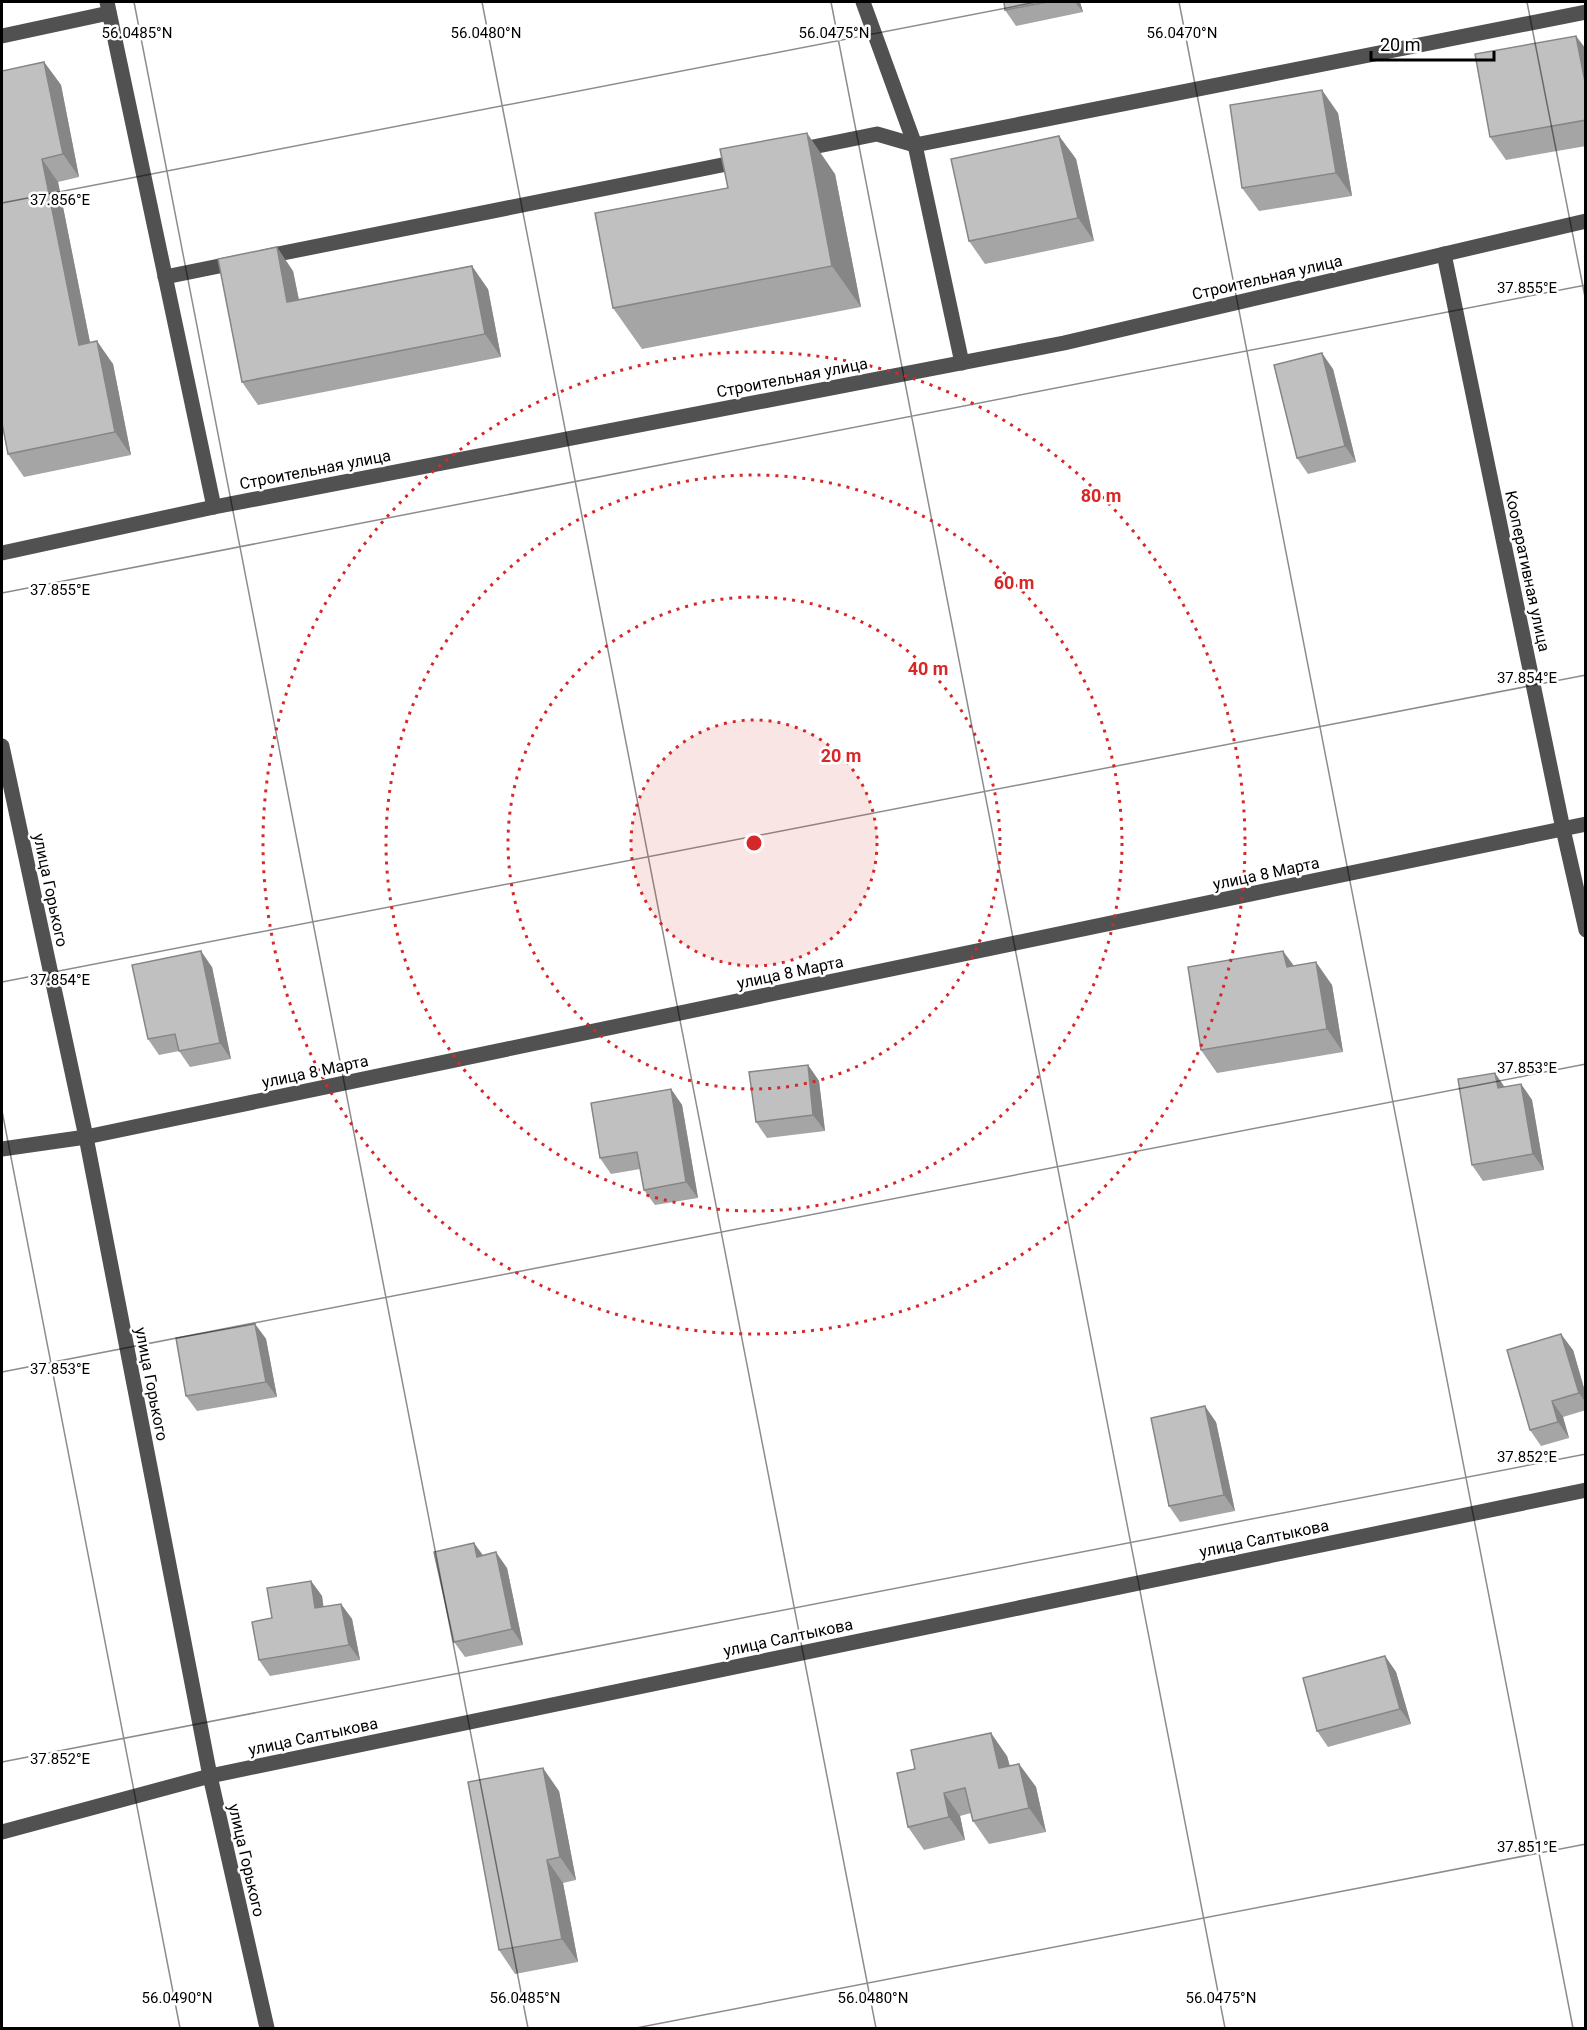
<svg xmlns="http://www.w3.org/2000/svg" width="1587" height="2030" font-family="Roboto,sans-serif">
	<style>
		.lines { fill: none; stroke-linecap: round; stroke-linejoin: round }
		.minor { stroke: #515151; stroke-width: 15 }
		.wall { fill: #a5a5a5 }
		.shaded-wall { fill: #868686 }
		.building { fill: #c0c0c0; stroke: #868686; stroke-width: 1.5 }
		.ticks { fill: none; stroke: #000; stroke-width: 1.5; stroke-opacity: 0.45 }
		.ring { fill: none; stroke: #d62828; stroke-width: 3; stroke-dasharray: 3 6 }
		.labels { text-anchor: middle; stroke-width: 5; stroke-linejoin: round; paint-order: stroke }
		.street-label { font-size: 16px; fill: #000; stroke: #fff }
		.ticks-label { font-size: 15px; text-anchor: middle; fill: #000; stroke: #fff; stroke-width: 5; stroke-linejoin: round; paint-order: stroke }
		.centre { fill: #d62828; stroke: #fff; stroke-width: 3 }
		.ring-label { font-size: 18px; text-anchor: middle; font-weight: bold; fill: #d62828; stroke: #fff; stroke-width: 5; stroke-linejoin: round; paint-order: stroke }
	</style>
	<rect width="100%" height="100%" fill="#fff"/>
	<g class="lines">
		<g class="minor">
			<path d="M107,2L214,507"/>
			<path d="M863,2L915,145L962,363"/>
			<path d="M2,36L109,13"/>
			<path d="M798,150L877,134L915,145L1586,12"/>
			<path d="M1444,254L1563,829L1586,930"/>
			<path d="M263,257L742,161"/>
			<path d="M165,277L239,262"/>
			<path d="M2,553L214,507L1064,343L1586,221"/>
			<path d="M2,746L86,1137L210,1776L267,2028"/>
			<path d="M2,1149L86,1137L1586,824"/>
			<path d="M2,1832L210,1776L1586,1490"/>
		</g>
	</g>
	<g class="wall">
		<path d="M1004,2H1080L1083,12L1016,26L1005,10Z"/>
		<path d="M1586,49V146L1506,160L1490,137Z"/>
		<path d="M44,62L61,85L79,177L58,182L90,342L113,364L131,455L24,477L8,454Z"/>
		<path d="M1338,113L1352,196L1259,211L1242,188Z"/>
		<path d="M1059,136L1076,159L1094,241L985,264L969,241Z"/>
		<path d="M835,174L861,307L642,349L613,308Z"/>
		<path d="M293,271L299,300L488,289L501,357L258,405L242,382Z"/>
		<path d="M1333,369L1356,462L1308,474L1297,458Z"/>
		<path d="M1294,966L1332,985L1343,1052L1217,1073L1201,1050Z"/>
		<path d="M212,967L231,1059L190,1067L179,1051L159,1055L148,1039Z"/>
		<path d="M808,1065L819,1081L825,1131L767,1138L756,1122Z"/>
		<path d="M1521,1084L1532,1100L1544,1170L1483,1181L1472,1165L1505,1087Z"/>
		<path d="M671,1089L682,1105L698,1198L655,1205L644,1190L640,1169L611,1174L600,1158Z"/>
		<path d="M255,1324L266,1339L277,1397L197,1411L186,1396Z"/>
		<path d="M1573,1350L1586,1395V1410L1563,1417L1569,1438L1541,1446L1530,1430Z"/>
		<path d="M1216,1422L1235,1511L1180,1522L1169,1506Z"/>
		<path d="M474,1543L483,1555L507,1568L523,1645L465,1657L454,1642Z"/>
		<path d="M311,1581L322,1596L323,1607L341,1604L352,1619L360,1660L270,1676L259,1660L272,1618Z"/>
		<path d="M1385,1656L1396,1672L1411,1724L1328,1747L1317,1731Z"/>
		<path d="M1007,1756L1010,1766L1019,1764L1036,1787L1046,1832L989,1844L973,1821L971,1813L960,1816L965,1840L924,1850L908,1827L897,1773Z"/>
		<path d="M559,1791L576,1880L563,1883L578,1962L515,1974L499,1950Z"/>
	</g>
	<g class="shaded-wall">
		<path d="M1075,2H1080L1083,12Z"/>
		<path d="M1576,36L1586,49V87Z"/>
		<path d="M44,62L61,85L79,177L63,154Z"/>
		<path d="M1322,90L1338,113L1352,196L1336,173Z"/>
		<path d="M807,133L835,174L861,307L832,266Z"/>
		<path d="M1059,136L1076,159L1094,241L1078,218Z"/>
		<path d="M42,159L58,182L95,368L79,345Z"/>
		<path d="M277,247L293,271L304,325L287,302Z"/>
		<path d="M472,266L488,289L501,357L485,334Z"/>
		<path d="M97,341L113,364L131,455L115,432Z"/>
		<path d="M1322,353L1333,369L1356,462L1345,446Z"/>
		<path d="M201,951L212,967L231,1059L220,1043Z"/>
		<path d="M1283,951L1300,974L1287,967Z"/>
		<path d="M1316,962L1332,985L1343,1052L1327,1029Z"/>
		<path d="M808,1065L819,1081L825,1131L813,1115Z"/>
		<path d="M1495,1073L1506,1089L1498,1088Z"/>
		<path d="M1521,1084L1532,1100L1544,1170L1533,1154Z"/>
		<path d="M671,1089L682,1105L698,1198L686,1182Z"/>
		<path d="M255,1324L266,1339L277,1397L266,1382Z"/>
		<path d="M1561,1334L1573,1350L1586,1395V1403L1579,1393Z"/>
		<path d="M1552,1401L1563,1417L1569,1438L1558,1422Z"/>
		<path d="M1205,1406L1216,1422L1235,1511L1224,1495Z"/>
		<path d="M474,1543L485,1559L477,1557Z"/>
		<path d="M496,1552L507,1568L523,1645L512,1629Z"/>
		<path d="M311,1581L322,1596L326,1624L315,1608Z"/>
		<path d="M341,1604L352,1619L360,1660L349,1645Z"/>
		<path d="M1385,1656L1396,1672L1411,1724L1400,1709Z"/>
		<path d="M991,1733L1007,1756L1016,1791L999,1768Z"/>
		<path d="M1019,1764L1036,1787L1046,1832L1029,1808Z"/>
		<path d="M543,1768L559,1791L576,1880L560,1857Z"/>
		<path d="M944,1793L960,1816L965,1840L949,1817Z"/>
		<path d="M547,1860L563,1883L578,1962L562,1939Z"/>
	</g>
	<g class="building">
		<path d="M1004,2H1047L1005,10Z"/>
		<path d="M1576,36L1586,87V120L1490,137L1475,54Z"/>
		<path d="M44,62L63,154L42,159L79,345L97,341L115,432L8,454L2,423V71Z"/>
		<path d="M1322,90L1336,173L1242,188L1230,105Z"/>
		<path d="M807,133L832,266L613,308L595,213L728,188L720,149Z"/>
		<path d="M1059,136L1078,218L969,241L951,159Z"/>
		<path d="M277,247L287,302L472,266L485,334L242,382L218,259Z"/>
		<path d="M1322,353L1345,446L1297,458L1274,365Z"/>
		<path d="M201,951L220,1043L179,1051L175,1034L148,1039L132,965Z"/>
		<path d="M1283,951L1287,967L1316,962L1327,1029L1201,1050L1188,967Z"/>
		<path d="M808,1065L813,1115L756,1122L749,1072Z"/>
		<path d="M1495,1073L1498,1088L1521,1084L1533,1154L1472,1165L1458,1079Z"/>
		<path d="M671,1089L686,1182L644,1190L637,1152L600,1158L591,1103Z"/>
		<path d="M255,1324L266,1382L186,1396L176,1338Z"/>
		<path d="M1561,1334L1579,1393L1552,1401L1558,1422L1530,1430L1507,1350Z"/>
		<path d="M1205,1406L1224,1495L1169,1506L1151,1418Z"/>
		<path d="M474,1543L477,1557L496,1552L512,1629L454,1642L434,1552Z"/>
		<path d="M311,1581L315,1608L341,1604L349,1645L259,1660L252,1622L272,1618L267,1588Z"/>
		<path d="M1385,1656L1400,1709L1317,1731L1303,1678Z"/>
		<path d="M991,1733L999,1768L1019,1764L1029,1808L973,1821L965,1788L944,1793L949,1817L908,1827L897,1773L915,1769L911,1750Z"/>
		<path d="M543,1768L560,1857L547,1860L562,1939L499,1950L468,1782Z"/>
	</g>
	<path class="ticks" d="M134,2L528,2028M482,2L876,2028M831,2L1225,2028M1179,2L1573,2028M1527,2L1586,302M2,203L1037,2M2,593L1586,285M2,982L1586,675M2,1111L180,2028M2,1372L1586,1064M2,1762L1586,1454M636,2028L1586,1844"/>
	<circle cx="754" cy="843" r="123" fill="#d62828" fill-opacity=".12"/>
	<g class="ring">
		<circle cx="754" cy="843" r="123"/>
		<circle cx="754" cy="843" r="246"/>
		<circle cx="754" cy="843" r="368"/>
		<circle cx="754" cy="843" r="491"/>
	</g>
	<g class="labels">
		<g class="street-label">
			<text transform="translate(1267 277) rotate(-13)" y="6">Строительная улица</text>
			<text transform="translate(792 377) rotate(-11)" y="6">Строительная улица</text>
			<text transform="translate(315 469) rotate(-11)" y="6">Строительная улица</text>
			<text transform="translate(1528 571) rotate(78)" y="6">Кооперативная улица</text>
			<text transform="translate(1266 873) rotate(-12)" y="6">улица 8 Марта</text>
			<text transform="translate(51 890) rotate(78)" y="6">улица Горького</text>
			<text transform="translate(790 972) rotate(-12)" y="6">улица 8 Марта</text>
			<text transform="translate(315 1071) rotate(-12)" y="6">улица 8 Марта</text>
			<text transform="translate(152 1384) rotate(79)" y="6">улица Горького</text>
			<text transform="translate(1264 1538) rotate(-12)" y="6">улица Салтыкова</text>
			<text transform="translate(788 1637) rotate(-12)" y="6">улица Салтыкова</text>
			<text transform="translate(313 1736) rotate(-12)" y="6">улица Салтыкова</text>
			<text transform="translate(247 1860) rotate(77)" y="6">улица Горького</text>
		</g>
	</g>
	<g class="ticks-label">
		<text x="137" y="38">56.0485°N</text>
		<text x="486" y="38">56.0480°N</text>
		<text x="834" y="38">56.0475°N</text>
		<text x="1182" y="38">56.0470°N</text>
		<text x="60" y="205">37.856°E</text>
		<text x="1527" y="293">37.855°E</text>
		<text x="60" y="595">37.855°E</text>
		<text x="1527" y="683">37.854°E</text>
		<text x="60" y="985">37.854°E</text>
		<text x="1527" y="1073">37.853°E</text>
		<text x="60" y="1374">37.853°E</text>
		<text x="1527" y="1462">37.852°E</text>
		<text x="60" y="1764">37.852°E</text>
		<text x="1527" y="1852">37.851°E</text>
		<text x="177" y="2003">56.0490°N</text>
		<text x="525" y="2003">56.0485°N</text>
		<text x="873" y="2003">56.0480°N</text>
		<text x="1221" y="2003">56.0475°N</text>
	</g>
	<circle cx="754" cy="843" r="9" class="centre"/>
	<g class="ring-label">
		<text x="1101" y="502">80 m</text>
		<text x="1014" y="589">60 m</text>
		<text x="928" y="675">40 m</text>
		<text x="841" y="762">20 m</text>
	</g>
	<rect width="1587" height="2030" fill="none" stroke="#000000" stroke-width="6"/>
	<path d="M1371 51v9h123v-9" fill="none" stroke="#000000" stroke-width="3"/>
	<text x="1380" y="51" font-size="18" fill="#000000" stroke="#ffffff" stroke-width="4.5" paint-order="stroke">20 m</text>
</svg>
